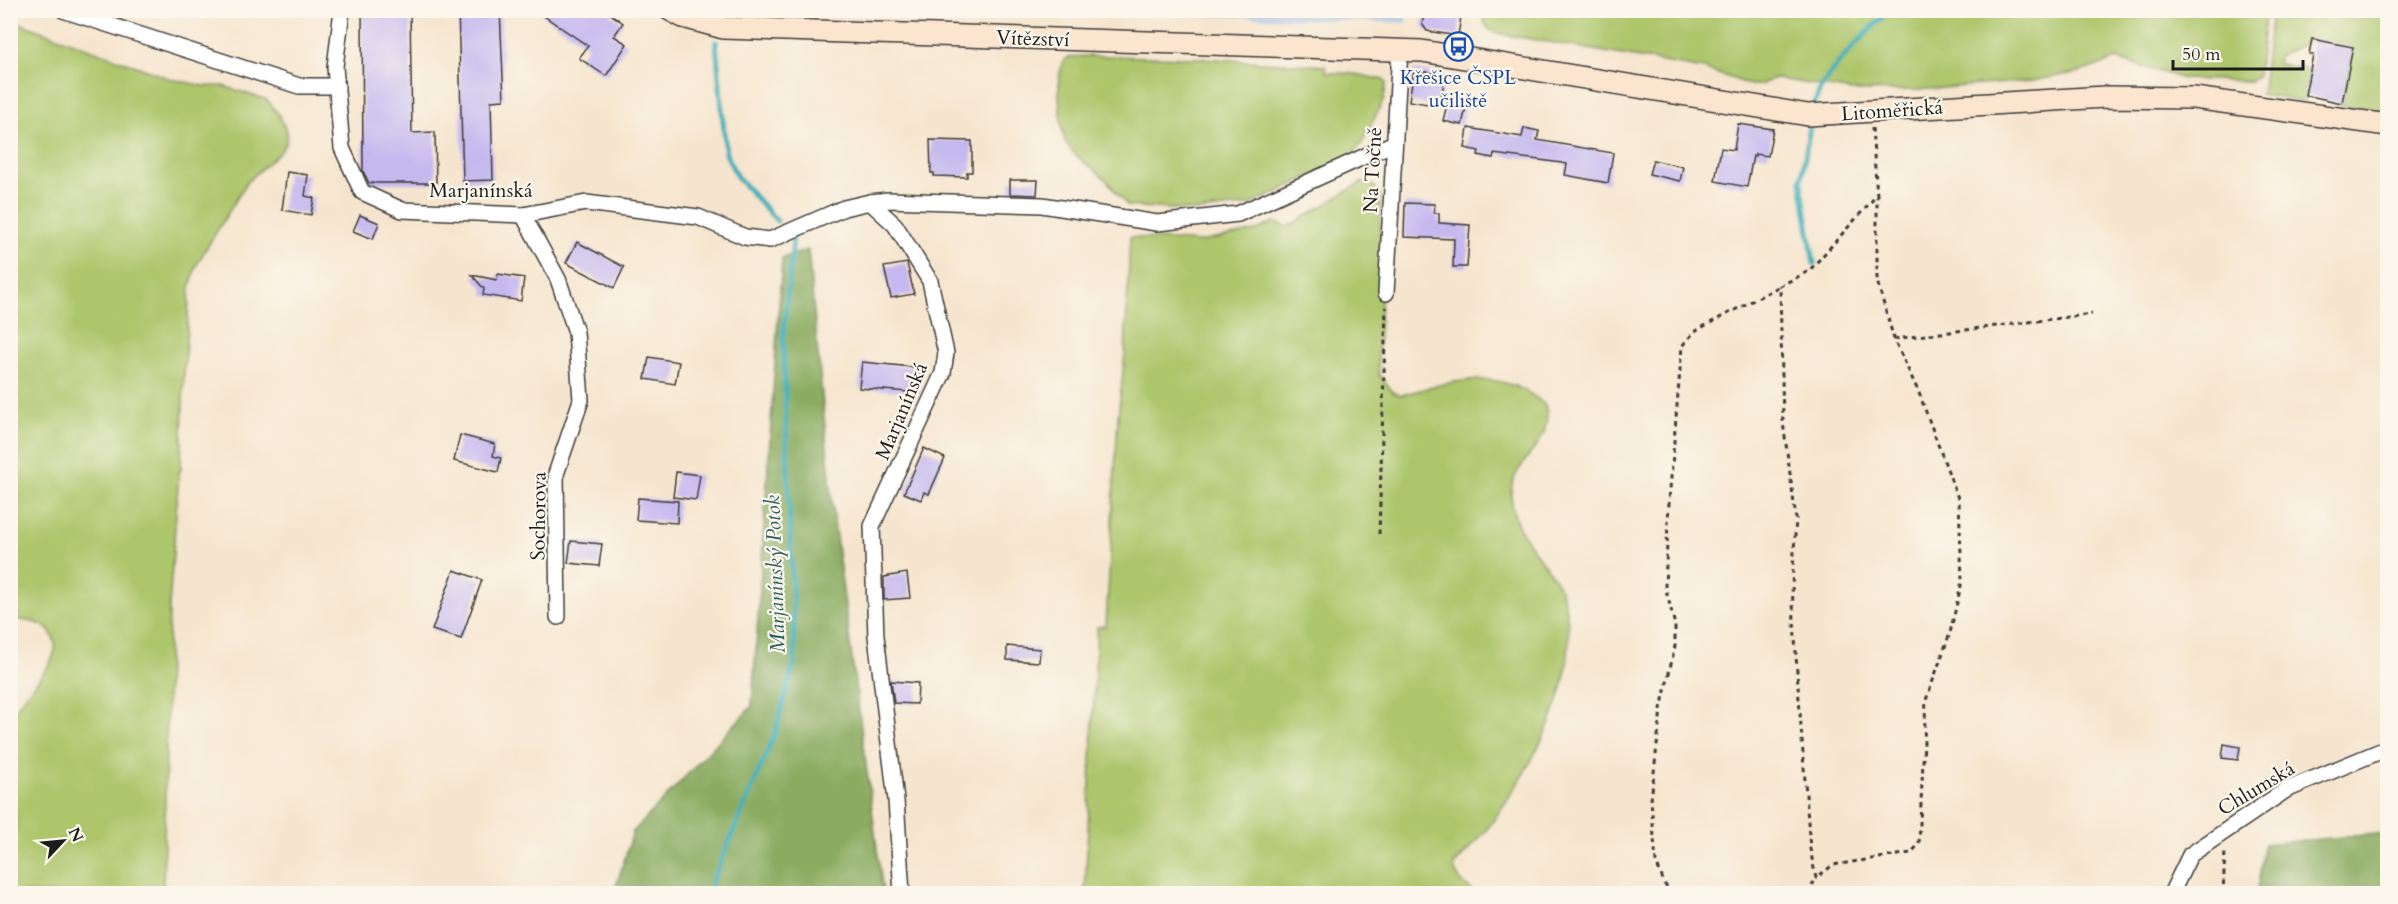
<svg xmlns="http://www.w3.org/2000/svg" width="2398" height="904" font-family="Cardo,serif">
	<style>
		.industrial { fill: #b7c5de }
		.green { fill: #adc66c; stroke: #647144; stroke-width: 1.5 }
		.forest { fill: #8aab60; stroke: #53643e; stroke-width: 1.5 }
		.lines { fill: none; stroke-linecap: round; stroke-linejoin: round }
		.stream { stroke: #3daeb8; stroke-width: 5 }
		.building { fill: #c5b8ef }
		.street-casing { stroke: #3d3a37; stroke-width: 18 }
		.secondary-casing { stroke: #3d3a37; stroke-width: 24 }
		.path { stroke: #3d3a37; stroke-width: 3; stroke-dasharray: 4.5 4.5; stroke-linecap: butt }
		.street { stroke: #fff; stroke-width: 15 }
		.secondary { stroke: #fbe5cf; stroke-width: 21 }
		.labels { text-anchor: middle; stroke-width: 4.5; stroke-linejoin: round; paint-order: stroke }
		.street-label { font-size: 20px; fill: #1c1c1c; stroke: #fbf7ec }
		.transit-label { font-size: 20px; fill: #164399; stroke: #fbf7ec }
		.water-label { font-size: 21px; font-style: italic; fill: #2b5e62; stroke: #fbf7ec }
	</style>
	<rect width="100%" height="100%" fill="#fbf7ec"/>
	<filter id="ink" filterUnits="userSpaceOnUse"><feTurbulence type="fractalNoise" baseFrequency=".0167" numOctaves="2"/><feDisplacementMap in="SourceGraphic" scale="12" xChannelSelector="R" yChannelSelector="G"/><feConvolveMatrix kernelMatrix="1 2 1 2 8 2 1 2 1" color-interpolation-filters="sRGB"/></filter>
	<filter id="wash" filterUnits="userSpaceOnUse"><feTurbulence type="fractalNoise" baseFrequency=".008" numOctaves="4" result="noise"/><feDisplacementMap in="SourceGraphic" scale="24" xChannelSelector="R" yChannelSelector="G"/><feGaussianBlur stdDeviation="1.35" result="paint"/><feColorMatrix in="noise" values="0 0 0 0 0 0 0 0 0 0 0 0 0 0 0 0 0 1.4 0 .05"/><feComposite in="paint" operator="in"/></filter>
	<g filter="url(#wash)">
		<rect width="100%" height="100%" fill="#f6e5ce"/>
		<path class="industrial" d="M1407,10V23L1078,11V10Z"/>
		<g class="green">
			<path d="M1484,11V10L2266,11L2258,76L2251,81L2185,79L2116,59L2080,72L2032,81L1916,90L1852,91L1774,78L1760,85H1751L1704,69L1495,33C1484,27 1483,23 1484,11Z"/>
			<path d="M2272,11H2387V113L2341,106L2353,48L2312,39L2278,57L2277,64L2310,70L2304,102L2261,95Z"/>
			<path d="M11,20L171,79L204,86H223L267,100L279,115L287,132L286,143L279,153L247,182L204,252L195,269L190,288L184,371L181,469L179,473L169,607L163,893H11V833L16,832C15,800 2,738 16,709C25,692 59,662 55,643C50,621 29,621 11,619Z"/>
			<path d="M1103,56L1200,58L1326,66V72L1355,74L1384,80L1386,83L1384,99L1362,143L1349,158L1250,205L1199,211L1128,206C1120,198 1114,189 1107,181C1095,168 1075,159 1066,143C1060,132 1054,65 1066,59C1076,54 1093,57 1103,56Z"/>
			<path d="M1362,182L1374,186L1380,194L1381,299L1378,354L1379,375L1394,393L1402,395C1452,381 1501,365 1545,405C1557,444 1510,460 1511,495C1513,527 1528,542 1546,567C1550,573 1556,579 1559,586C1591,666 1539,755 1493,821C1482,837 1467,851 1454,865C1454,877 1466,885 1474,893L1085,894L1097,627L1106,626L1118,417L1125,354L1130,237L1200,242L1256,231L1274,222L1288,227Z"/>
		</g>
		<g class="forest">
			<path d="M808,250L835,530L883,893H614L633,832L752,706L782,258Z"/>
			<path d="M2387,833V893H2257L2264,844Z"/>
		</g>
		<g class="lines">
			<g class="stream">
				<path d="M716,42L726,154L737,177L777,221"/>
				<path d="M1813,111C1819,73 1864,38 1889,10"/>
				<path d="M1811,120L1801,181L1814,264"/>
				<path d="M707,894L774,736L795,660L783,338L793,239"/>
			</g>
		</g>
		<g id="blocks">
			<g class="building">
				<path d="M362,10H410L412,133L435,132L436,183H369L363,171Z"/>
				<path d="M458,10H500L504,100L491,101L493,180L463,181Z"/>
				<path d="M535,10H605L623,23L614,36L627,44L606,76L579,58L588,46Z"/>
				<path d="M1425,10H1462L1458,36L1427,31L1422,24Z"/>
				<path d="M2312,39L2353,47L2342,103L2305,95L2313,55L2309,54Z"/>
				<path d="M1414,70L1445,75L1440,106L1409,101Z"/>
				<path d="M1448,100L1467,103L1462,125L1443,121Z"/>
				<path d="M1738,124L1773,129L1768,156L1755,154V156H1753L1747,187L1715,181L1721,148L1734,150Z"/>
				<path d="M1468,128L1522,137L1524,128L1539,131L1537,140L1613,153L1608,183L1565,175L1567,164L1562,163L1494,154L1493,158L1478,155L1479,151L1465,148Z"/>
				<path d="M930,140L972,141V172H967V177L934,176V173H931Z"/>
				<path d="M1653,160L1683,167L1680,181L1649,174Z"/>
				<path d="M287,172L308,175L305,196L314,198L311,215L282,210Z"/>
				<path d="M1010,180H1038L1037,195L1010,194Z"/>
				<path d="M1405,203L1435,204L1434,213H1439V223L1470,225L1467,267H1453L1454,239L1404,237Z"/>
				<path d="M360,215L379,223L373,239L353,231Z"/>
				<path d="M577,242L624,267L614,288L566,263Z"/>
				<path d="M907,263L914,294L891,298L884,267Z"/>
				<path d="M498,274L524,278L521,301L483,295L484,289L472,275L497,280Z"/>
				<path d="M649,357L679,362L675,384L645,379Z"/>
				<path d="M862,362L922,368L920,393L859,388Z"/>
				<path d="M460,435L495,444L493,456L501,458L498,472L454,461Z"/>
				<path d="M924,448L945,458L929,494L924,492L921,500L904,493Z"/>
				<path d="M676,472L700,475L696,500L673,497Z"/>
				<path d="M638,498L678,501L677,523L636,520Z"/>
				<path d="M571,541L602,544L599,566L568,563Z"/>
				<path d="M454,570L482,580L461,639L432,630Z"/>
				<path d="M907,573L910,598L884,600V577Z"/>
				<path d="M1007,646L1040,649L1039,662L1007,660Z"/>
				<path d="M891,681L918,683L917,704L894,703Z"/>
				<path d="M2224,744L2240,747L2238,760L2222,758Z"/>
			</g>
		</g>
	</g>
	<g filter="url(#ink)">
		<use href="#blocks" fill-opacity="0" stroke="#3d3a37" stroke-width="1.5"/>
		<g class="lines">
			<defs>
				<g id="street">
					<path d="M63,10L299,86H337"/>
					<path d="M342,10L335,67L342,148L362,192L402,210L523,215L586,203L698,217L745,237L770,240L844,208L870,202L888,200L1042,205L1157,223L1238,214L1394,143"/>
					<path d="M870,202L895,225L930,281L946,353L943,373L872,526L876,636L896,800L902,894"/>
					<path d="M523,215L558,279L576,332L581,400L556,474L558,617"/>
					<path d="M1386,293L1400,50"/>
					<path d="M2171,894L2190,855L2286,790L2388,748"/>
				</g>
				<path id="secondary" d="M670,10L683,17L723,28L1422,51L1808,115L2105,97L2194,98L2388,125"/>
			</defs>
			<use href="#street" class="street-casing"/>
			<use href="#secondary" class="secondary-casing"/>
			<g class="path">
				<path d="M1872,128L1877,195L1809,271L1780,286L1783,422L1796,518L1792,586L1797,672L1810,849L1816,878L1833,865L1911,853L1919,844L1926,700L1950,633L1962,581L1959,501L1919,393L1894,339L1877,281V195"/>
				<path d="M1894,339L2092,314"/>
				<path d="M1379,534L1386,307"/>
				<path d="M1673,894L1665,885L1656,862L1651,800L1661,709L1675,646V625L1665,586L1669,501L1682,346L1695,331L1780,286"/>
				<path d="M1808,894L1816,878"/>
				<path d="M2223,894L2225,850"/>
			</g>
			<use href="#street" class="street"/>
			<use href="#secondary" class="secondary"/>
		</g>
	</g>
	<defs>
		<symbol id="bus-ring" viewBox="-11 -11 22 22"><circle r="9.5" fill="#fbf7ec" stroke="#1a4fb4" stroke-width="1.5"/><path d="M-5-6H5V4H4V6H2V4H-2V6H-4V4H-5ZM-3.5-4V0h7V-4ZM-3.5 1.2v1.5H-2V1.2ZM2 1.2v1.5H3.5V1.2Z" fill="#1a4fb4"/></symbol>
	</defs>
	<g fill-rule="evenodd">
		<use href="#bus-ring" x="1442" y="30" width="33" height="33"/>
	</g>
	<g class="labels">
		<g class="street-label">
			<text transform="translate(1033 38) rotate(2)" y="7">Vítězství</text>
			<text transform="translate(1892 110) rotate(-4)" y="7">Litoměřická</text>
			<text transform="translate(1372 170) rotate(-87)" y="7">Na Točně</text>
			<text x="481" y="197">Marjanínská</text>
			<text transform="translate(901 411) rotate(-67)" y="7">Marjanínská</text>
			<text transform="translate(538 516) rotate(-89)" y="7">Sochorova</text>
			<text transform="translate(2256 788) rotate(-31)" y="7">Chlumská</text>
		</g>
		<g class="transit-label">
			<text x="1458" y="84">Křešice ČSPL<tspan x="1458" dy="23">učiliště</tspan></text>
		</g>
		<g class="water-label">
			<text transform="translate(775 574) rotate(-92)" y="7">Marjanínský Potok</text>
		</g>
	</g>
	<rect width="2398" height="904" fill="none" stroke="#fbf7ec" stroke-width="36"/>
	<g transform="translate(63 841) rotate(64)" stroke="#fbf7ec" stroke-width="4.5" paint-order="stroke">
	<path d="M0-4.5L10 22L0 15L-10 22Z" fill="#1c1c1c"/>
	<text y="-9" font-size="16" font-weight="bold" text-anchor="middle" fill="#1c1c1c">N</text>
	</g>
	<path d="M2173 60v9h130v-9" fill="none" stroke="#1c1c1c" stroke-width="3"/>
	<text x="2182" y="60" font-size="18" fill="#1c1c1c" stroke="#fbf7ec" stroke-width="4.5" paint-order="stroke">50 m</text>
</svg>
